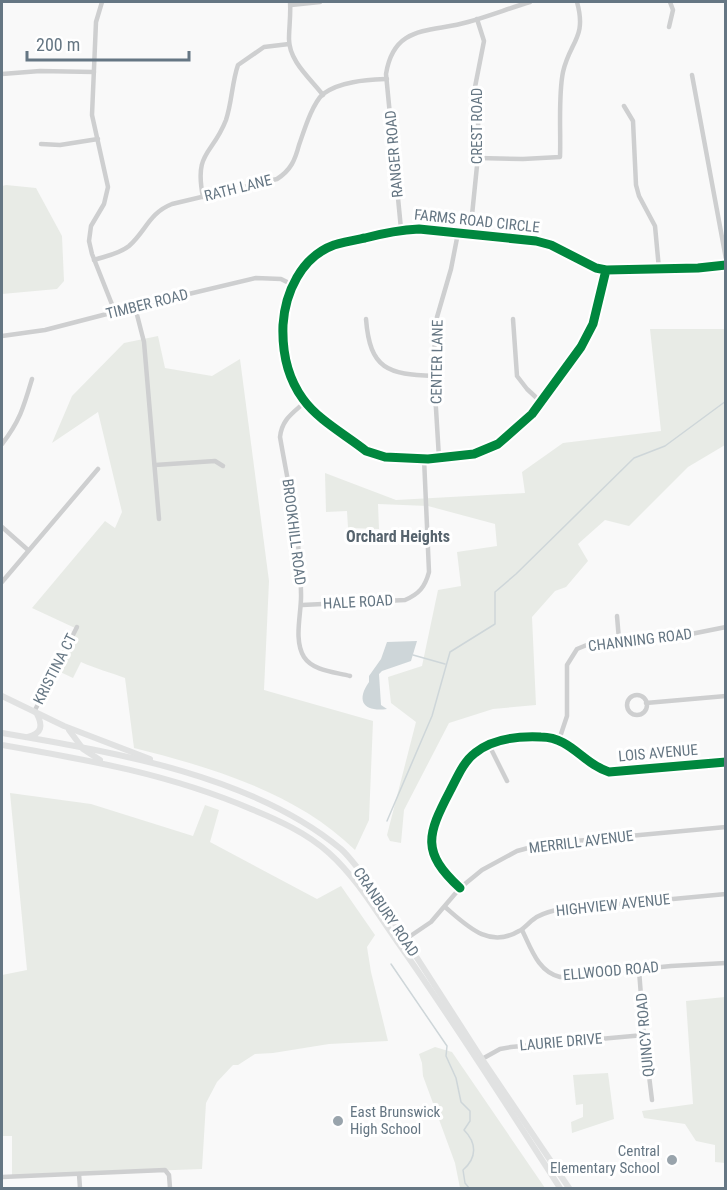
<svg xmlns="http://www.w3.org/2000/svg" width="727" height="1190" font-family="'Roboto Condensed',sans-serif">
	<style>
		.green { fill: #e8ebe6 }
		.water { fill: #ced6d9 }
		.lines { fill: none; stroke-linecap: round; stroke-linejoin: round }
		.stream { stroke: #ced6d9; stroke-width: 1.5 }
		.street { stroke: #cecfd0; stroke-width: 4.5 }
		.secondary { stroke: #e1e2e2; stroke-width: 6 }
		.cycleway-casing { stroke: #fff; stroke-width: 13 }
		.cycleway { stroke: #00873e; stroke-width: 9 }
		.poi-dot { fill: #99a4ac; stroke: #fff; stroke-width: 2 }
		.labels { text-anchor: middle; stroke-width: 6; stroke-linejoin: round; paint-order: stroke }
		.street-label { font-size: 15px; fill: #657683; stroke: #fff }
		.poi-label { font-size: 15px; fill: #657683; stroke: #fff; text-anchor: start }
		.neighbourhood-label { font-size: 16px; font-weight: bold; fill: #57646e; stroke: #fff }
	</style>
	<rect width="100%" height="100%" fill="#f9f9f9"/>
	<g class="green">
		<path d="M6,185L36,188L62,236L64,281L57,289L2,294V186Z"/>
		<path d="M650,329H725V445L688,467L629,526L605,520L578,544L588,561L566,587L555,591L532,617L536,705L493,709L449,723L404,810L401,843L390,841L387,835L416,722L391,703L388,677L422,666L438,590L461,586L457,552L497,546L495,524L428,506L378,504L379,529L348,528L347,511L326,512L325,473L396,500L525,493L522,472L563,443L661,431Z"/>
		<path d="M158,336L165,368L212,376L240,359L269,581L264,690L373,721L369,820L355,850C297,793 211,767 134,748L125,678C110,672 96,669 81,662L73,678L56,670L75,628L32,608L105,521L115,528L122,512L98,412L52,443L72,396L124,343Z"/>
		<path d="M10,793L91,804L193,836L205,805L219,810L210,842L317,899L341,886L375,935L367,947L371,972L388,1041L329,1044L273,1053L255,1054L238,1065H233L217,1082L206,1103L202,1169L12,1176V1136H2V975L27,970Z"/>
		<path d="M725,997H726L725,1163L715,1162V1145L696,1141L685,1124L644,1118L642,1111L693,1104L686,1001Z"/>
		<path d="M435,1047L452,1052L545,1188H460L455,1163L423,1076L422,1063L419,1054Z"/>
		<path d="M608,1073L614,1119L572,1133L571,1122L583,1117V1104L576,1105L573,1075Z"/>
	</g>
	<path class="water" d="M417,641L411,661L382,671L379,674L381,705L387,709C365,712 355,702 369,682V676L381,659L387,642Z"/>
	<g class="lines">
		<g class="stream">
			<path d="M413,655L445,664"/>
			<path d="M387,821L432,716L450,652L495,624V592L516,574L634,458L665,446L726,401"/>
			<path d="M391,964L447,1046L446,1056L456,1078L461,1102L470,1111V1121L464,1130C477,1143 477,1158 463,1170L465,1183L469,1188"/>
		</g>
		<g class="street">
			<path d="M102,2L96,22L92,115L108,187L104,204L91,226L89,241L92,254L115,312"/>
			<path d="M290,2C291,14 289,27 289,39C289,61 310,78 323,95"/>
			<path d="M291,5L320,2"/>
			<path d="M669,27L673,10L670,2"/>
			<path d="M2,74L40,71L94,72"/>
			<path d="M692,75L726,259"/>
			<path d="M624,106L633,121L636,185L639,196L655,226L659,269"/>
			<path d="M41,144L60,145L98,139"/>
			<path d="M478,158L523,159L560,157C561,132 558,96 563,72C570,41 587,38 577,2"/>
			<path d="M203,197C194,151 212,156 226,120C232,102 232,82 238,65L264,47L289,44"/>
			<path d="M401,229L386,74C394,24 430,33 468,22C489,16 510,8 530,2"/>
			<path d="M470,235L479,146L478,120L474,102L475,87L484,41L477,19"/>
			<path d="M94,260C106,256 119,254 129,246C146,231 149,213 172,204L277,179C291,170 295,160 299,145C304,131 312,104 323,94C340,81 367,80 387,79"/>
			<path d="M606,270L593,324L581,347L532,414L498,444L474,454L428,459L385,457L366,451C346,435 318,420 303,399C287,377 282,352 283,325C285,293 301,257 334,245C344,242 355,240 365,238C384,233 400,230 419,229L536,241L551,245L596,268L606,270L698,268L726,265"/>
			<path d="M135,307L144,342L159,519"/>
			<path d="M366,319C370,370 388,374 434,376"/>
			<path d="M513,319L517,376L527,389L541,402"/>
			<path d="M2,336L45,330L130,308L256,278L281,279L293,285"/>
			<path d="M305,402C293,413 282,419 280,437C289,489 301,540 301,593C302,612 293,639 304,657C313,671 335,672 350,676"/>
			<path d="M2,444C20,421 24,406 32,379"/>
			<path d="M439,458L434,376L435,324L451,269L458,233"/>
			<path d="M155,465L215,461L223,466"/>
			<path d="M2,527L28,550"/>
			<path d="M2,582L98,469"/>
			<path d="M302,605L405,600C419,594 425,587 429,572L424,458"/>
			<path d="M617,616L619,640"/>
			<circle cx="637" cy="705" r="10"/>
			<path d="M646,703L726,696"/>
			<path d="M34,712L77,627"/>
			<path d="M559,740L567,716V665L577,649L594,642L691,634L726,627"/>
			<path d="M489,745L507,781"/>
			<path d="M460,888C421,852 427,835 450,791C457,778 463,762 475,753C493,738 519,736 541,737C571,737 583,764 609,772L726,762"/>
			<path d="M445,907C467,926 489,949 519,931C525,928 529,922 534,919C540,914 548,912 556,910L726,894"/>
			<path d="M522,930C531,948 538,972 560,977L671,966L726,963"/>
			<path d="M403,941L431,922L460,888L482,870L517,851L543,844L726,827"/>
			<path d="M639,970L644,1035L652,1100"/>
			<path d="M482,1059L500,1049L511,1047L644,1035"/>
			<path d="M79,1174L80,1188"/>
			<path d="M2,1177L165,1170L169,1175L170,1188"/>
		</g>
		<g class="secondary">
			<path d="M2,696L64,726L150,759"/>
			<path d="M69,730L83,749L100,760"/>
			<path d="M2,733C113,752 252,775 341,849C350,857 357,868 365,877L482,1059L569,1188"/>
			<path d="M28,737C42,733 43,726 37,714"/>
			<path d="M2,745C88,760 169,774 251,809C278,820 307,833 329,853C358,879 378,915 401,947C456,1025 508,1107 560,1188"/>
		</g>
		<defs>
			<g id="cycleway">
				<path d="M606,270L593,324L581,347L532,414L498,444L474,454L428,459L385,457L366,451C346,435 318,420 303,399C287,377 282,352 283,325C285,293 301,257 334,245C344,242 355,240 365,238C384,233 400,230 419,229L536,241L551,245L596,268L606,270L698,268L726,265"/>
				<path d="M460,888C421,852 427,835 450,791C457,778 463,762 475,753C493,738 519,736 541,737C571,737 583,764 609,772L726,762"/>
			</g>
		</defs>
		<use href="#cycleway" class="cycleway-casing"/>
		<use href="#cycleway" class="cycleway"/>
	</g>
	<g class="poi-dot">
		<circle cx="338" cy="1121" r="6"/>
		<circle cx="672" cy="1160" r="6"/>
	</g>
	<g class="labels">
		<g class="street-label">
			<text transform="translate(477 126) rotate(-90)" y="5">CREST ROAD</text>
			<text transform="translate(394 154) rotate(-95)" y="5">RANGER ROAD</text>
			<text transform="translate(238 188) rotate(-14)" y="5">RATH LANE</text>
			<text transform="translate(477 221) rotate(6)" y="5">FARMS ROAD CIRCLE</text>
			<text transform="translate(147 304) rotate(-14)" y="5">TIMBER ROAD</text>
			<text transform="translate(437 362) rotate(-89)" y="5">CENTER LANE</text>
			<text transform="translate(294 532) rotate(83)" y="5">BROOKHILL ROAD</text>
			<text transform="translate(358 602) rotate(-3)" y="5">HALE ROAD</text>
			<text transform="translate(640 640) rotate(-7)" y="5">CHANNING ROAD</text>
			<text transform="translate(55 669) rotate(-63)" y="5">KRISTINA CT</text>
			<text transform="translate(658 753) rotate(-5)" y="5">LOIS AVENUE</text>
			<text transform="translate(581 842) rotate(-7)" y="5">MERRILL AVENUE</text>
			<text transform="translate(613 905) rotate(-6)" y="5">HIGHVIEW AVENUE</text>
			<text transform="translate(386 912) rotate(56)" y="5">CRANBURY ROAD</text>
			<text transform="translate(611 971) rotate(-5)" y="5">ELLWOOD ROAD</text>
			<text transform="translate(645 1035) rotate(-95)" y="5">QUINCY ROAD</text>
			<text transform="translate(561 1042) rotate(-5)" y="5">LAURIE DRIVE</text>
		</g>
		<g class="poi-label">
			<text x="350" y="1117">East Brunswick<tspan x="350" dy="17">High School</tspan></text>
			<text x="660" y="1156" text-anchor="end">Central<tspan x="660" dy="17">Elementary School</tspan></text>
		</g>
		<g class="neighbourhood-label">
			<text x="398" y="542">Orchard Heights</text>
		</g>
	</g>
	<rect width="727" height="1190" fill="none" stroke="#657683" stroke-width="6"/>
	<path d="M27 51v9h162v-9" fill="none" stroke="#657683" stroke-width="3"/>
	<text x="36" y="51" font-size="18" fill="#657683" stroke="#ffffff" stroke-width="4.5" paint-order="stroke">200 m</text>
</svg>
